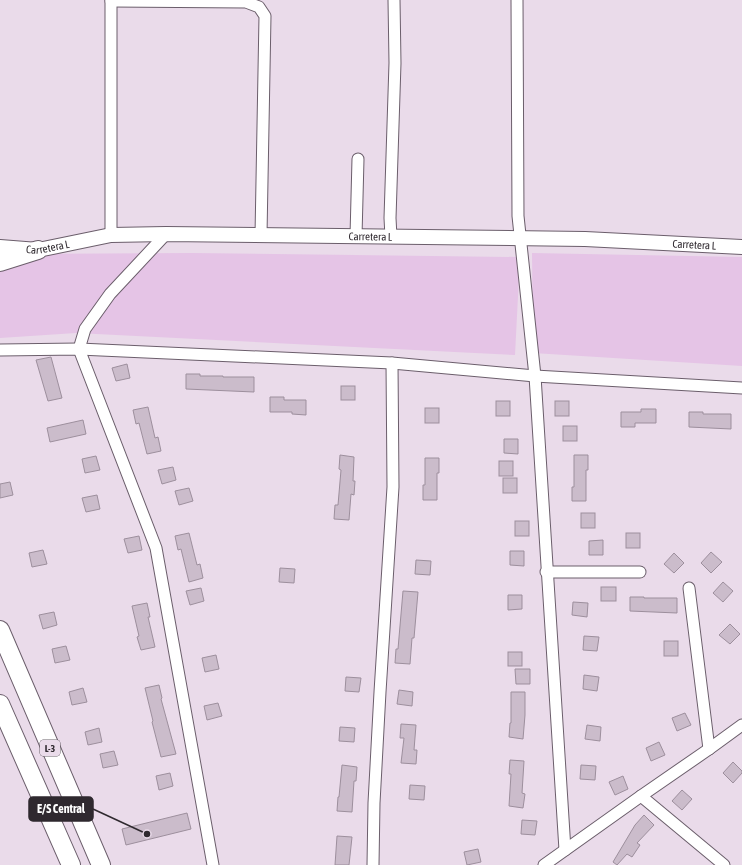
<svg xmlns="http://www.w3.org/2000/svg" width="742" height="865" font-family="'Asap Condensed',sans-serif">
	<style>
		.green { fill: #e5c4e6 }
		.building { fill: #cbbccb; stroke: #9d8f9d }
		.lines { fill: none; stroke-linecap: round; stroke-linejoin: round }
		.minor-casing { stroke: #6b5e6b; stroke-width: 13 }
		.tertiary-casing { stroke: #6b5e6b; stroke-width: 16 }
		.primary-casing { stroke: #6b5e6b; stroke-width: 20 }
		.minor { stroke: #fff; stroke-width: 11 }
		.tertiary { stroke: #fff; stroke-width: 14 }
		.primary { stroke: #fff; stroke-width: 18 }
		.labels { text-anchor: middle; stroke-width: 3; stroke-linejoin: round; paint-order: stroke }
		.shield { fill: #eadbea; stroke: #675e67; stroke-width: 1 }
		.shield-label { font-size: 10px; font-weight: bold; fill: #2f292f }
		.street-label { font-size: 11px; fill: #2f292f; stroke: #eadbea }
		.leader { fill: none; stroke: #2f292f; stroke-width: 1.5 }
		.callout-dot { fill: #2f292f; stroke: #eadbea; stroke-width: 1.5 }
		.callout { fill: #2f292f; stroke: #2f292f; stroke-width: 1.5 }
		.callout-label { font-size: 12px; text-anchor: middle; font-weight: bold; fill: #fff }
	</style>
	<rect width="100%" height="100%" fill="#eadbea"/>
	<g class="green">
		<path d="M192,253L520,257L515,355L76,333L0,338V260L14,254Z"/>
		<path d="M532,253L742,257V366L533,353Z"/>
	</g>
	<g class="building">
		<path d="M51,357L62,398L48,401L36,360Z"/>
		<path d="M127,364L130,378L116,381L112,368Z"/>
		<path d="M186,374H200V376H223V377H254V392L186,389Z"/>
		<rect x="341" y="386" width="14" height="14"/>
		<path d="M270,397H284V400H306V415L292,414V412H270Z"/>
		<rect x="496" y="401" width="14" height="15"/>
		<rect x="555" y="401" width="14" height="15"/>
		<path d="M148,407L155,438L158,437L161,451L147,454L139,423L136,424L133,410Z"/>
		<rect x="425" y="408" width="14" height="15"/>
		<path d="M641,409H656V423H635V427H621V412H641Z"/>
		<path d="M689,412H703V414H731V429L689,427Z"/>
		<path d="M83,420L86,434L50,442L47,428Z"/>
		<rect x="563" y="426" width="14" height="15"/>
		<path d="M504,439H518V454L504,453Z"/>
		<path d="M340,455L354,457L353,481H355L354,495L351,494L349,520L334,519L335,505H338L341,470L339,469Z"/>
		<path d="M574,455H588V470H586V501H572V487H574Z"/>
		<path d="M96,456L100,470L85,473L82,459Z"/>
		<path d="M425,458H439V473H437V500H423V485H425Z"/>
		<rect x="499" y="461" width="14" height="15"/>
		<path d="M173,467L176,480L162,484L158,470Z"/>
		<rect x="503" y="478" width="14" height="15"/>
		<path d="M10,482L13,495L0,498V484Z"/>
		<path d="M189,488L193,501L179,505L175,491Z"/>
		<path d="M97,495L100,509L86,512L82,498Z"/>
		<rect x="581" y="513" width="14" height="15"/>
		<rect x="515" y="521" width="14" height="15"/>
		<path d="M189,533L197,565L200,564L203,578L189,582L181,549L178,550L175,536Z"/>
		<rect x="626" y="533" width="14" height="15"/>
		<path d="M139,536L142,550L128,553L124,539Z"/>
		<path d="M603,540V555H589V541Z"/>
		<path d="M43,550L47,564L32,567L29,553Z"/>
		<path d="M510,551H524V566L510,565Z"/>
		<path d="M711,552L722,562L711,573L701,563Z"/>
		<path d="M674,553L684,563L674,573L664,564Z"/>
		<path d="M416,560L431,561L430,575L415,574Z"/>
		<path d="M280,568L295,569L294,583L279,582Z"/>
		<path d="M723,582L733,591L723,602L713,593Z"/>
		<rect x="601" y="587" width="15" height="14"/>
		<path d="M201,588L204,601L190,605L186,591Z"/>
		<path d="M403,591L418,592L414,638H412L410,664L395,663L396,649H398Z"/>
		<path d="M508,595H522V609L508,610Z"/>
		<path d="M630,597H644V598H677V613L630,611Z"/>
		<path d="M573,602L588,603L587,617L572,615Z"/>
		<path d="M147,603L150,617H148L155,647L141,650L137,637L139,636L132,606Z"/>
		<path d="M54,612L57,625L43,629L39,615Z"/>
		<path d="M730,624L740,634L730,644L719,635Z"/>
		<path d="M584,636L599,637L597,651L583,650Z"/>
		<rect x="664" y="641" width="14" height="15"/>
		<path d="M66,646L70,660L55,663L52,649Z"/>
		<rect x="508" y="652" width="14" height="14"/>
		<path d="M216,655L219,669L205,672L202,658Z"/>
		<path d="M515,669H530V684H516Z"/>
		<path d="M584,675L599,677L597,691L583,689Z"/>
		<path d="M346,677L361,678L359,692L345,691Z"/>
		<path d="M159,685L162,698L161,699L176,754L161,757L152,722L153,721L145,688Z"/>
		<path d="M83,688L87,702L72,705L69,692Z"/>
		<path d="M399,690L413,692L412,706L397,704Z"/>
		<path d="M511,692H525V715L523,739L509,737L510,723H511Z"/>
		<path d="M218,703L222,716L207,720L204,706Z"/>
		<path d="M685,713L691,725L677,731L672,718Z"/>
		<path d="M401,724L416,725L414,750H417L416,764L401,763L404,738H400Z"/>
		<path d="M587,725L601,727L600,741L585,739Z"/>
		<path d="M340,727L355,728L354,742L339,741Z"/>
		<path d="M99,728L102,742L88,745L85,732Z"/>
		<path d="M659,742L665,755L651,761L646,748Z"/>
		<path d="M114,751L118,765L103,768L100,754Z"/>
		<path d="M510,760L524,761L522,793L525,794L523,808L509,806L511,774H509Z"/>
		<path d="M733,762L742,771V773L733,783L723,773Z"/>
		<path d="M342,765L357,767L356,781H354L352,812L337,811L338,797H339Z"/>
		<path d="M581,765L596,766L595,780L580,779Z"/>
		<path d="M170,773L173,786L159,790L156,776Z"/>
		<path d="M623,776L628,789L615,795L609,782Z"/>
		<path d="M410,785L425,786L424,800L409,799Z"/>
		<path d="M682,790L692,799L682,810L672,801Z"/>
		<path d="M187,813L191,829L126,845L122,829Z"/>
		<path d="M644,815L654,825L637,843L640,845L632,857L627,854L617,865L613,862L635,825Z"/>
		<path d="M522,820L537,821L535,835L521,834Z"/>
		<path d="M337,836L352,837L349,865H335Z"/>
		<path d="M478,849L481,862L467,865L464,852Z"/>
	</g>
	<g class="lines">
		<defs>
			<g id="minor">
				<path d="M111,0V235"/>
				<path d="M517,0L518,216L535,376L565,850"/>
				<path d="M111,1L246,2L259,7L265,16L261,235"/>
				<path d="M166,234L110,294L85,329L79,349L156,548L213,865"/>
				<path d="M356,236L358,159"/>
				<path d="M391,237L390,218L395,63L394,0"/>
				<path d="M0,350L79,349L392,363L535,376L742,388"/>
				<path d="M546,572H640"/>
				<path d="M689,588L709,749"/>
				<path d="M641,796L724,865"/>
				<path d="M373,865L374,803L380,692L393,487L392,363"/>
				<path d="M544,865L641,796L709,749L742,725"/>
			</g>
			<g id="tertiary">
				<path id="s1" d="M0,247L38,250L111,235L166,234L585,239L742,247"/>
			</g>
			<g id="primary">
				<path d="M0,262L38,250"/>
				<path d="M0,630L101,865"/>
				<path d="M0,704L71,865"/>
			</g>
		</defs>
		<use href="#minor" class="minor-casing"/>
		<use href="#tertiary" class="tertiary-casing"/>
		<use href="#primary" class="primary-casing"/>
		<use href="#minor" class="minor"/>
		<use href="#tertiary" class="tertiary"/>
		<use href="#primary" class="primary"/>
	</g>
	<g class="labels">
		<rect class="shield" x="40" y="740" width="20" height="16" rx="3"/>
		<g class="shield-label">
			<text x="50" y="752">L-3</text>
		</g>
		<g class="street-label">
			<text dy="4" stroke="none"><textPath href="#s1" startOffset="372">Carretera L</textPath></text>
			<text dy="4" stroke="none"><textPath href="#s1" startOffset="48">Carretera L</textPath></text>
			<text dy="4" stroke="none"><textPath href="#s1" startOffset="696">Carretera L</textPath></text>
		</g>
	</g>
	<path class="leader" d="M147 834L93 809"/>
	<circle class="callout-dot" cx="147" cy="834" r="4"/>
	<rect class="callout" x="29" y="797" width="64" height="24" rx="4"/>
	<g class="callout-label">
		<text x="61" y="813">E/S Central</text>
	</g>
</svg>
